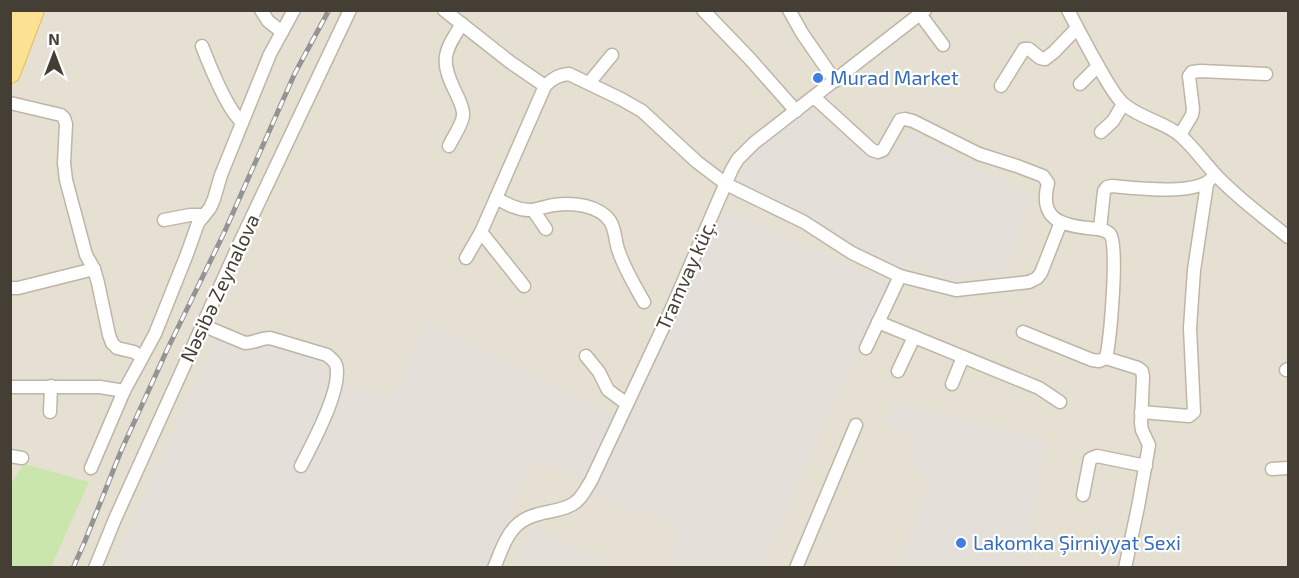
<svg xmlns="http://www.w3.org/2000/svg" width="1299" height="578" font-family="'Exo 2',sans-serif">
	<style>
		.residential { fill: #e6e0d2 }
		.industrial { fill: #e4dfd9 }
		.green { fill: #cbe6ad }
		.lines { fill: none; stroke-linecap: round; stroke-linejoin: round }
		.street-casing { stroke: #bdb6a7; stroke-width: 15 }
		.primary-casing { stroke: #e2be62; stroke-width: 22 }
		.street { stroke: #fff; stroke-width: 12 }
		.primary { stroke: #fde192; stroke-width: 20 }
		.rail-casing { stroke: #949494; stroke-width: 5 }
		.rail { stroke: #fff; stroke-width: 3; stroke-dasharray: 9; stroke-linecap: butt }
		.shop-dot { fill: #3f7fe0; stroke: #fff; stroke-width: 2 }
		.labels { text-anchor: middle; stroke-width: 4.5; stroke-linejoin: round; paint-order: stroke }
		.shop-label { font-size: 20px; fill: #366cbe; stroke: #fff; text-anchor: start }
		.street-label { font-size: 20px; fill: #443e34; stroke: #fff }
	</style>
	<rect width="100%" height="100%" fill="#f2eee4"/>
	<rect class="residential" x="11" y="11" width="1277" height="556"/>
	<g class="industrial">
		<path d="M811,108L870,156L891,158L911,132L1034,197L1001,275L970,267L962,284L907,260L903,268L860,250L817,221L736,181L750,156Z"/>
		<path d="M723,209L890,283L760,567H674L664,563L680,531L638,508L633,517L593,492Z"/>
		<path d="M427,323L615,416L583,481L535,459L485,567L112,568L216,337L250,352L270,344L323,360L329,379L392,399Z"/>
		<path d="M894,401L1047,440L1025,567H895L932,480L911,470L916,452L914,436L886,424Z"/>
		<path d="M531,527L608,560L604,567H512Z"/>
	</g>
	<path class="green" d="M24,464L89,482L51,567L11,568V483Z"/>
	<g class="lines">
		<defs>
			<g id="street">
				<path d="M261,10L268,21L282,32"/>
				<path d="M444,10L510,62L545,86C552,79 558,75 569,74L621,99L642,111L697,162L726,184L804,222L852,253L900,276L956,290L1029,282L1037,278L1041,273L1061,222"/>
				<path d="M703,10L750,59L796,111"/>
				<path d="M789,10L802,33L835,81"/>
				<path d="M1068,10C1081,35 1094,60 1108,83C1113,91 1118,100 1125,105C1142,119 1165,122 1181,136C1194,148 1204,162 1215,174C1237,198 1264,217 1288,237"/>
				<path d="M920,14L943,45"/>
				<path d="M202,46C209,64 228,111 242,122"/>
				<path d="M589,83L612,55"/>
				<path d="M1080,84L1098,66"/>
				<path d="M1001,86L1024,49H1029L1040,58L1045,59L1054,52L1077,28"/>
				<path d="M814,97L872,150L878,152L883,150L900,120L905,119L913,121L979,154L1017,166L1043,176L1048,183C1039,217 1058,225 1088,228C1095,229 1104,228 1110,234C1119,245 1110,341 1106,358L1138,368L1142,371L1143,377L1141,423L1142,430L1149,445L1148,451L1138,507L1125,568"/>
				<path d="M10,103L61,115L64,118L66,124L64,163L66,180L86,255L94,269L98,283L109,335L112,343L117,348L134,352L142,357"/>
				<path d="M1101,132L1113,121L1123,104"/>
				<path d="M1180,135L1192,115L1193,109L1189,76L1192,72L1201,71L1266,74"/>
				<path d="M449,146C453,137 462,125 463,116C464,108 459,100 456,93C440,61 443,53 462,24"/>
				<path d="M496,198C507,204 519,211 532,210C539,209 547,206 554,205C572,202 599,205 610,221C616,230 615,243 619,252C625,270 635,286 644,302"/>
				<path d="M533,210L546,229"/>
				<path d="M164,220L190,215H203"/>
				<path d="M1100,229L1104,191L1107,187L1112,186C1135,188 1197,196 1212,178"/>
				<path d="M481,232L524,286"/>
				<path d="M466,258L481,232L496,198L545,86"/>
				<path d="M10,288H18L94,269"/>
				<path d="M878,322L1039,388L1060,402"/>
				<path d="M202,325L245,343C254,343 261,338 270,338L327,355C330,358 335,361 336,365C343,388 312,444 301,466"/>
				<path d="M1023,332L1092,360L1099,361L1106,358"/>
				<path d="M866,348L900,276"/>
				<path d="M586,356L599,372L608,390L627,404"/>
				<path d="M1286,370L1288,369"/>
				<path d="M898,371L914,337"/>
				<path d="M952,384L963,357"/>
				<path d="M10,387H100L124,391"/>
				<path d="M50,412L51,386"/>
				<path d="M1141,412L1189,416L1194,412L1190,328L1194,270L1207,184"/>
				<path d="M10,456L22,458"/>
				<path d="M91,468L124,391L155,334L187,254L198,223L210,208L214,199L221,175L270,54L294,10"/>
				<path d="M1272,469L1288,468"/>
				<path d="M1083,495L1090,459L1097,456L1146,466"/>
				<path d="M95,568L115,519L241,240L350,10"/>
				<path d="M494,568C500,554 505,537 516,526C531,511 552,514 569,506C580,502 585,490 591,481L667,319L732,169L738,159L754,143L925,10"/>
				<path d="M796,568L856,425"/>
			</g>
			<g id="primary">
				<path d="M10,28L18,10"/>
				<path d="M10,73L34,10"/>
			</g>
		</defs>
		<use href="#street" class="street-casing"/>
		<use href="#primary" class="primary-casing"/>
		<use href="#street" class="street"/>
		<use href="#primary" class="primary"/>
		<defs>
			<path id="rail" d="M73,568L85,541L121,451L167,350L224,233L295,73L329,10"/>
		</defs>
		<use href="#rail" class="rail-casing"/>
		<use href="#rail" class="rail"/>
	</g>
	<g class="shop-dot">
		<circle cx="818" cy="78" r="6"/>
		<circle cx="961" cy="543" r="6"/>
	</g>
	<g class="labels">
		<g class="shop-label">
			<text x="830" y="85">Murad Market</text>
			<text x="973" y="550">Lakomka Şirniyyat Sexi</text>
		</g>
		<g class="street-label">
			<text transform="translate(686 275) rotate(-66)" y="7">Tramvay küç.</text>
			<text transform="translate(220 288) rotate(-65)" y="7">Nəsibə Zeynalova</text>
		</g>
	</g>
	<rect width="1299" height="578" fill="none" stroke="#443e34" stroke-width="24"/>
	<g transform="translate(54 54)" stroke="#ffffff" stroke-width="4.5" paint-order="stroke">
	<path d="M0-4.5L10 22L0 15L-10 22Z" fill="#443e34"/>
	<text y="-9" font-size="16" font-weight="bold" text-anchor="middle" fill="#443e34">N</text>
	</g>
</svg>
